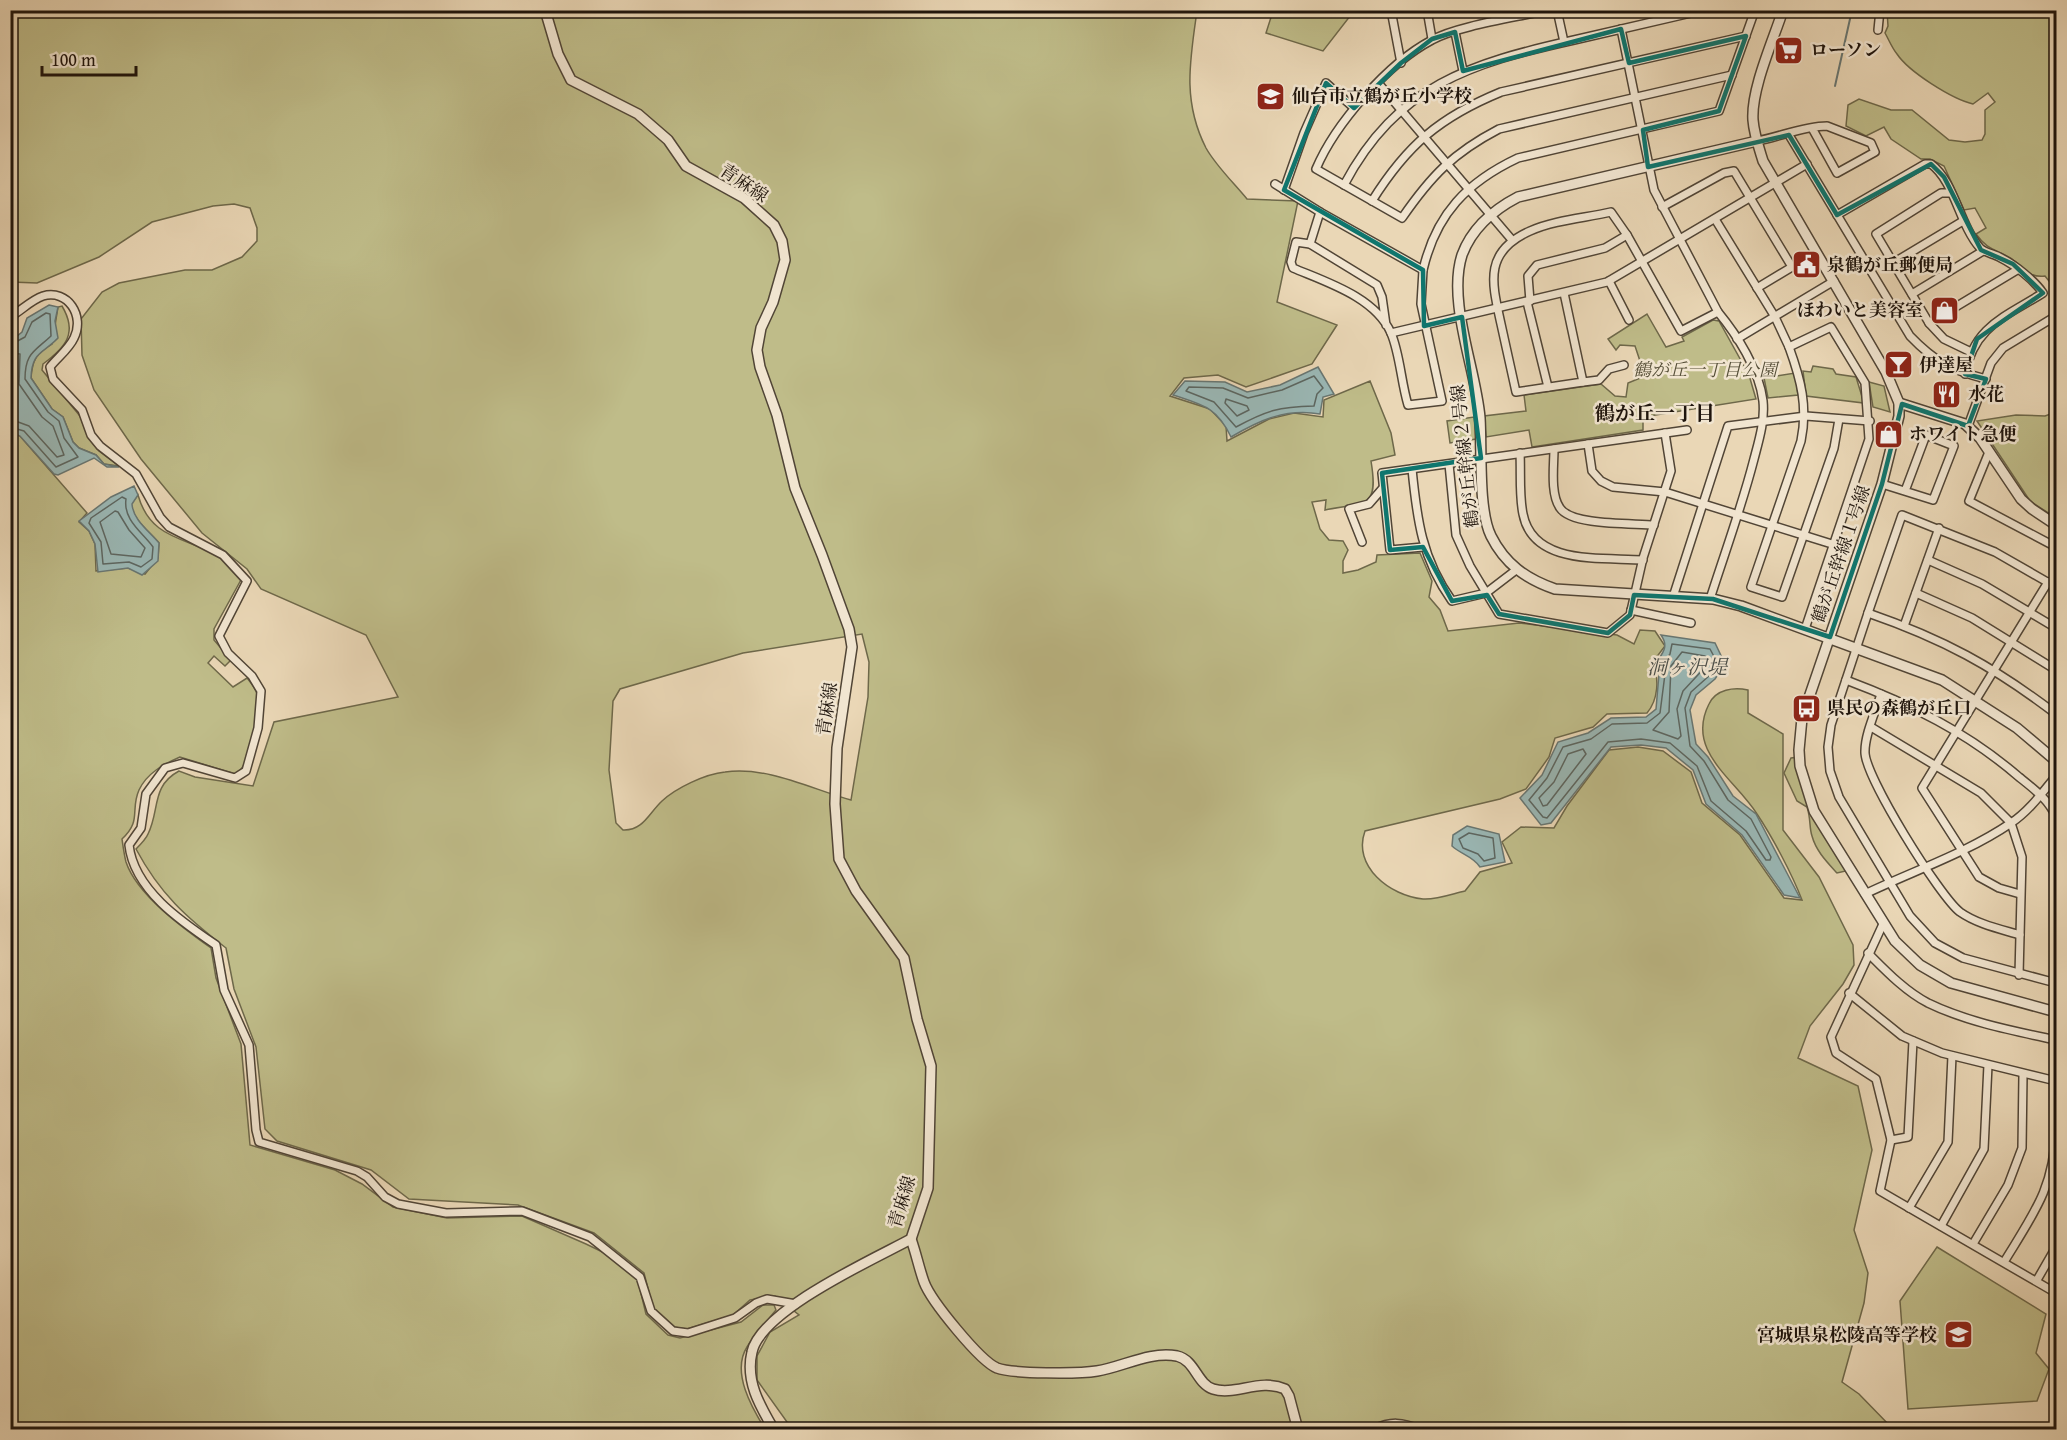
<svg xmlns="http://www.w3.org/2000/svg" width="2067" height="1440" font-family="'Gentium Book Plus','Noto Serif JP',serif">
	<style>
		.green { fill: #bfbc89; stroke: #6e684a; stroke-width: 1.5; fill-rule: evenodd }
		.water { fill: #9ab8b6; stroke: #687672; stroke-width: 1.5 }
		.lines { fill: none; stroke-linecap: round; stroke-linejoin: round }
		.shore { stroke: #5c6661; stroke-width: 1.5 }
		.stream { stroke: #687672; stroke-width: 2 }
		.minor-casing { stroke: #514536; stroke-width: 10 }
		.tertiary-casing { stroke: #514536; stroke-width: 12 }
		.minor { stroke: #f1e5d0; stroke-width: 7 }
		.tertiary { stroke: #f1e5d0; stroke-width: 9 }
		.marked { fill: none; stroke: #0f766e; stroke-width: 4.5; stroke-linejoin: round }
		.labels { text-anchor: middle; stroke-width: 5; stroke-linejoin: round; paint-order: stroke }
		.poi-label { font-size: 18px; font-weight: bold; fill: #1e140c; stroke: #f1e5d0; text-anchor: start }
		.street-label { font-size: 18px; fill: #1e140c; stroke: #f1e5d0 }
		.park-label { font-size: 18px; font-style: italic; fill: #564f38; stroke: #f1e5d0 }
		.neighbourhood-label { font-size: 20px; font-weight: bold; fill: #1e140c; stroke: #f1e5d0 }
		.water-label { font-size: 20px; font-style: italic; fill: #494d48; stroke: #f1e5d0 }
	</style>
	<rect width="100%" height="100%" fill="#ead7b6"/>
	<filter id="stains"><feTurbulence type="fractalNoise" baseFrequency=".00333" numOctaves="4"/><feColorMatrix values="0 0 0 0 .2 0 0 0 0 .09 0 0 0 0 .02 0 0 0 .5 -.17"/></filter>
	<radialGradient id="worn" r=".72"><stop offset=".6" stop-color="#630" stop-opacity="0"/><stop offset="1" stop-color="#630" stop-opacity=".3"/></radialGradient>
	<g class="green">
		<path d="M11,11H1197C1190,60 1182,101 1206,148C1216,166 1234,183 1247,199L1298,201L1277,302L1337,325L1312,364L1246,387L1218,375L1184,378L1170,396L1210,409L1226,426L1227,441L1269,419L1294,413L1323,417L1324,400L1370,381L1391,433L1395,455L1371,461C1379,509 1366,502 1325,510L1326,500L1312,502L1320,529L1329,540L1343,541L1348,550L1343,561V573L1358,570L1376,562L1377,555L1420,553L1432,581L1429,597L1440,610L1448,631L1519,623L1617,635L1634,644L1640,630L1655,631L1665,646L1652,663C1660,678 1658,700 1647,713L1607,714L1593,727L1555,738L1549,757L1526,789L1500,799L1365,831C1352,866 1390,896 1423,899C1436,900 1452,894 1465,891L1480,872L1512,863L1502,842L1521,827L1554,828L1567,806L1609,750L1638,747L1663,751L1691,772L1702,803L1740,835L1784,898L1802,900C1792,874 1773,838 1757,814C1735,779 1685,751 1709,704C1716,689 1734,687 1748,690V713L1783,734V830L1819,877L1853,945L1854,965L1843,984L1810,1026L1798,1058L1858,1086L1872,1150L1854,1230L1868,1273L1864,1303L1842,1382L1859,1394L1893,1429H792L757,1380V1356L770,1332L799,1315L775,1296L750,1300L733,1315L687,1329L673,1327L653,1308L644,1273L594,1233L518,1205L409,1199L371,1170L277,1141L265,1129L256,1047L234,989L226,948C186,917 160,894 136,849C140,845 146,839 148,834C160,810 151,786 179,771L195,777L253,786L274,722L398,697L366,635L261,589L247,569L202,533L141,459L94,390L82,355L81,319L102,292L119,283L185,270H212L242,257L257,241V228L250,208L234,204L213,206L152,222L99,257L37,283L11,282ZM862,634L869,662L868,697L851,800C811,789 768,766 725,772C705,774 676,788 662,801C649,813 643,831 623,830L616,823L609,770L613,701L620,689L743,653Z"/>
		<path d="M1273,11V10L1354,11L1323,51L1266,33Z"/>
		<path d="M1887,11H2056V254L2053,279L2049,281L2045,276C2027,278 2024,267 2012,259C1996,249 1988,251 1976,234L1986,228L1975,208L1964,210L1944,166L1930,159H1921L1891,139L1884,127L1866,136L1846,126L1848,105L1859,99L1891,110H1912L1949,140L1965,142L1982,140L1985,134V110L1995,102L1988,93L1973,104C1952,99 1909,72 1897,54C1892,48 1889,40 1885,33L1888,26Z"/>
		<path d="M62,306C78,333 66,347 43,364L42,370L80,416L88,437L99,451L119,466L104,464L96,455L79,448L73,442L63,417L52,409L31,378C32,360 37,352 52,344L58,307Z"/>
		<path d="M1647,314L1666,347L1684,341L1682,337L1713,320L1719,321L1749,375L1756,399L1643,417V430L1532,447L1529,430L1486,437L1484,416L1526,411L1524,395L1601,384L1615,396L1626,397L1628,383L1645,376L1635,346L1620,345L1616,350L1608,339Z"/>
		<path d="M1813,366L1833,369L1836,374L1856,377L1864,403L1806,396L1803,371L1811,372Z"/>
		<path d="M1795,373L1798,395L1768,398L1764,378Z"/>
		<path d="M1869,382L1884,386L1890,412L1873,407Z"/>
		<path d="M2056,412V518L2030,501L1977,421L2016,415L2045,416Z"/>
		<path d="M1474,417L1476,439L1450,443L1447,421Z"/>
		<path d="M11,432L20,436L87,513L79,522L89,531L95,544L96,571L128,568L145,574L158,558L159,543C149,531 133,520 131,504L138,495C150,538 183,537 217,555C226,560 234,570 242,578L214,629V640L231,660L225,666L214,656L208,663L233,687L247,678C251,683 256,689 257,694C259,712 251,768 235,774L180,757C164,764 147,773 139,790C130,810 142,821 122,839C123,846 124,854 126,862C137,895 183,928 211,948L216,978L241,1044L250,1145L335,1170L362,1184L393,1207L447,1218L522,1216L586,1244L613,1257L637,1277L646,1314L668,1335L680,1338L741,1322L763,1305H774L776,1310C766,1322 755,1334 747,1347C731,1372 752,1408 765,1429H11L10,994H13L10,973Z"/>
		<path d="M1799,757L1803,782L1850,870L1837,873C1827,862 1816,851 1812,836C1809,827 1811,819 1807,807L1797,801L1784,773L1791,758Z"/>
		<path d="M1937,1247L2046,1314L2036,1353L2049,1369L2037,1401L1908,1409L1900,1301Z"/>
	</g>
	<g class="water">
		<path d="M49,305L58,307L55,321L58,338C43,354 32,351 31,378L52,409L63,417L73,442L79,448L96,455L104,464L119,467H107L94,458L58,475L54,474L20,436L11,432V341L22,332L27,318Z"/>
		<path d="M1318,367L1334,394L1323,397L1320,414C1286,408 1260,420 1231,437C1217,407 1203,405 1173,395L1185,381L1225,382L1247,392L1280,385Z"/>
		<path d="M134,486L138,495L132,504C133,520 149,531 159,543L158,561L142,575L128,568L98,572L95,544L89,531L79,521L111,497Z"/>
		<path d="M1661,635L1715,643L1725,664L1715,679L1696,695L1690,710L1696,744L1708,757L1733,796L1756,814L1800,898L1784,895L1742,835L1706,804L1693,770L1666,748L1641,745L1611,747L1551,823L1541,825L1520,798L1542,775L1558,742L1588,733L1611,718L1646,717L1656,709L1659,674L1655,665C1661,654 1670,648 1661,635Z"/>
		<path d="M1467,826L1499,834L1505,862L1480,867C1473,856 1462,855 1452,846L1453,835Z"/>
	</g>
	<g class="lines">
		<g class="shore">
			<path d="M10,345L25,337L32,322L46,313L50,314L51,336C34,352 25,353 25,379L48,412L59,421L64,438L78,457L56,467L24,431L10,427"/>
			<path d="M10,353L20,354L19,384L42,417L53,426L64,455L57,457L29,426L10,419"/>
			<path d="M1314,376L1323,388L1317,394L1314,406C1279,407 1267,410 1236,427L1214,402L1186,391L1189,387L1223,388L1248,398L1282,390Z"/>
			<path d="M1226,399L1247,406L1249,410L1237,416L1225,403Z"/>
			<path d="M122,497L126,499C123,520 142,532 153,547L152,559L141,567L129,562L103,564L101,542L89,523L91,518Z"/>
			<path d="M115,511L118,512L129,530L145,548L141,557L111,554L100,522Z"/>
			<path d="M1672,644L1710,649L1717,662L1710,675L1691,692L1685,708L1690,746L1704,761L1728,800L1751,819L1771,857L1770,860H1766L1746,831L1711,801L1697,766L1670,743L1641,739L1608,742L1547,818L1543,817L1529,800L1547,778L1563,747L1591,739L1612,724L1647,723L1660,713L1665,674L1662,665L1670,654Z"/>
			<path d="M1682,652L1705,656L1709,663L1683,691L1677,709L1681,736L1678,739L1653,730L1669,712L1671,666Z"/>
			<path d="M1583,749L1586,754L1547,805L1543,806L1539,798L1554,782L1568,754Z"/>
			<path d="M1469,833L1493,838L1495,858L1484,861L1478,854L1463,848L1459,839Z"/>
		</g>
		<path class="stream" d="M1835,86L1852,10"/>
		<defs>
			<g id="minor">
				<path d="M1391,10L1401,63"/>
				<path d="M1427,10L1432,39"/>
				<path d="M1548,10C1519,17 1456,26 1432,40C1388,63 1335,124 1316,169L1402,218C1431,176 1453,153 1499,129L1732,75"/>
				<path d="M1557,10L1564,42"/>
				<path d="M1621,29L1654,190L1718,312C1737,335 1759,369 1763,401C1765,421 1759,440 1754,459C1742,506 1725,552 1710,599"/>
				<path d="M1878,30L1880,10"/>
				<path d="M1455,32L1463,71"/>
				<path d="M1379,84L1512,240"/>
				<path d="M1789,135L1910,336C1935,362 1951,370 1986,379"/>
				<path d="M1757,141C1779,137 1804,126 1827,126L1871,143L1875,152L1837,173L1812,128"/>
				<path d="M1275,184L1320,212L1310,244"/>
				<path d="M1344,185C1397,85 1471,63 1574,40C1617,30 1660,20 1704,10"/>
				<path d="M1284,190L1304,133L1326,83L1354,108"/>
				<path d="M1950,193H1941L1876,234L1929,323L1944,339L1971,352"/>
				<path d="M1372,201C1407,145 1440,117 1501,92L1746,36"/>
				<path d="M1662,207L1724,173L1734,171L1792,267L1757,288"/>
				<path d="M1320,212L1423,270L1421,304L1442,401L1408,405C1401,382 1400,354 1391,333C1375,297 1326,282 1293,268L1291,262L1296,242L1310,244L1377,285L1382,297L1386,325"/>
				<path d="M1837,215L1925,164H1931C1955,182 1959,224 1980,248C1985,253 1995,254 2001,258C2015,265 2034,280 2043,293C2005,317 1974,326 1965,374"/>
				<path d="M1715,219L1775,317L1789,347L1831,327L1865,383L1869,439L1805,629"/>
				<path d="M1627,235L1681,331L1718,312"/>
				<path d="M1893,263L1963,221"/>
				<path d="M1423,270C1436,214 1467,182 1518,158L1719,111L1755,10"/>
				<path d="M1609,281L1629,320"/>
				<path d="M1912,294L1983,251"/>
				<path d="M1530,301L1528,276L1537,265L1605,248L1627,235L1611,212C1585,218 1555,220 1530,231C1483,252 1492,283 1501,324C1506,347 1511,369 1516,392L1583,382L1564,293"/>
				<path d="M1527,302L1548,387"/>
				<path d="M10,317C21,311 31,300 43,296C68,289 85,316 74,338C69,349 58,357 50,367L53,379L82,410L91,435L100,446L136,474L160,517L169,527L223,555L247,581L219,636L228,653L252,676L261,691L258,728L246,771L235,778L183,763L165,768L146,794L141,828L129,845C134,890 182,922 216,945L224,990L249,1045L256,1130L259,1142L357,1171L367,1177L385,1197L398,1204L446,1213L522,1211L590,1237L640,1277L651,1311L673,1331L688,1333L735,1318L756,1303L767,1299L796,1304"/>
				<path d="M1929,323L2017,270"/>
				<path d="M1391,333L1607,282L1807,164"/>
				<path d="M1737,339L1834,281"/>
				<path d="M1789,347C1801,380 1808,407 1801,441L1751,587L1782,597L1834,448L1839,419"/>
				<path d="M1583,382L1599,380L1609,369L1624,365"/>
				<path d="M1968,426L1991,363L2003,348L2056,316"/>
				<path d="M1588,444L1592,471L1601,481L1613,487L1665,492L1835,545"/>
				<path d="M1554,449C1554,465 1550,494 1560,508C1572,526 1633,523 1654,525"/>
				<path d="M1989,452L1969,501L2056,547"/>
				<path d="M1520,453C1521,473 1519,495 1523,514C1533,566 1602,557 1643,560"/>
				<path d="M1449,464L1456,535L1470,566L1499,614L1608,633L1630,615L1643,558L1671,471L1665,433"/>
				<path d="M1412,469C1417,520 1422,559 1452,601L1486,593L1516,570"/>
				<path d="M1882,484L1933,500L1954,446L1926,435L1905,491"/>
				<path d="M1362,542L1349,509L1369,504L1382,489"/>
				<path d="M1423,547L1390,550L1382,473L1687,430"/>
				<path d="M1928,560L1982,584L2056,628"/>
				<path d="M1916,593L1972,618L2056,670"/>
				<path d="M1673,597L1728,426L1806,416L1870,421"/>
				<path d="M1631,610L1691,623"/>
				<path d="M1868,613L1902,515L1995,552L2056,587"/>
				<path d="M1904,626L1939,528"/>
				<path d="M1846,680C1910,704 1967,732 2019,777C2034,789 2049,800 2056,817"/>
				<path d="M1881,694C1876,711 1865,733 1865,751C1863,774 1940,897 1960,912C1977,924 2000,929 2020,935"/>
				<path d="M2056,714C1993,666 1943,639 1868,613L1831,725L1828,747L1830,771L1839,797L1910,916L1935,943L1963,958L2056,983"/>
				<path d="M1871,727L1981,793L2011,823L2022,857L2019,975"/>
				<path d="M1865,894C1913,871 1967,853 2011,823C2029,811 2042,793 2056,776"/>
				<path d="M2020,894L1999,888L1979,877L1922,788L2048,582"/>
				<path d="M1883,924L1831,1037L1836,1053L1876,1079L1891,1140L1880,1191L2056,1293"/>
				<path d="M1868,953C1886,971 1905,991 1928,1003C1967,1022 2014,1031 2056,1040"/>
				<path d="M1849,993L1902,1036L1942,1053L2056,1081"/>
				<path d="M1891,1140L1908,1137L1913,1041"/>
				<path d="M1909,1208L1948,1142L1952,1056"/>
				<path d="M1941,1226L1984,1149L1988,1065"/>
				<path d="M1973,1244L2008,1185L2022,1148L2023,1075"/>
				<path d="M2004,1262C2034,1213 2054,1188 2056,1129"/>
				<path d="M2037,1280L2056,1247"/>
			</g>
			<g id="tertiary">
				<path d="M545,10L558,54L571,80L638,114L668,140L686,166L744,198L774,225L782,241L785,260L773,302L761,328L757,350L760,367L777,415L795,488L822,555L849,629L852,647L837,748L835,804L839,859L856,891L904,958L917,1019L931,1066L928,1188L911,1239C874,1259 761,1310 752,1352C745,1381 760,1406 774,1430"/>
				<path d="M1783,10C1773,41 1751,89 1753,120C1754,134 1759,148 1763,161L1886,372L1899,403V416L1882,484L1802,718L1799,750L1800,766L1814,811L1895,941L1920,965L1951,983L2056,1012"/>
				<path d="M1757,141L1518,197C1493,210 1472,228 1462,255C1447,302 1476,369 1480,418C1482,448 1478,510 1491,536C1505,564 1526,579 1555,589L1713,599L1741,606L1942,680L2017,728L2056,761"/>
				<path d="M1899,403L1965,424L1980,438L2021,499L2032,509L2056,525"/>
				<path d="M911,1239C916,1253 919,1268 924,1282C931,1301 980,1361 997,1368C1013,1374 1079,1374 1097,1371C1123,1367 1149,1351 1177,1356C1195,1360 1197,1384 1213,1389C1235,1396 1260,1378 1285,1389L1289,1396L1298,1430"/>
				<path d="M1375,1430C1390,1422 1403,1423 1418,1430"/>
			</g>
		</defs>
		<use href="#minor" class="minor-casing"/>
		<use href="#tertiary" class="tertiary-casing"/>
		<use href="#minor" class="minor"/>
		<use href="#tertiary" class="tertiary"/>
	</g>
	<path class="marked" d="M1621,29L1629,63L1746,36L1719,111L1643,130L1648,167L1789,135L1837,215L1931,164L1944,177L1981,250L2013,264L2043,293L1977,339L1965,374L1986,379L1968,426L1902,404L1882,484L1830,637L1713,599L1634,595L1630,615L1608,633L1499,614L1487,595L1452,601L1423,547L1390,550L1382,473L1481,458L1462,317L1424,326L1423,270L1284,190L1326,83L1354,108L1401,63L1432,39L1455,32L1463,71Z"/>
	<defs>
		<symbol id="supermarket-square" viewBox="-11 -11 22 22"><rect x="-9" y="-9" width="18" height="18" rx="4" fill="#8f2418" stroke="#f1e5d0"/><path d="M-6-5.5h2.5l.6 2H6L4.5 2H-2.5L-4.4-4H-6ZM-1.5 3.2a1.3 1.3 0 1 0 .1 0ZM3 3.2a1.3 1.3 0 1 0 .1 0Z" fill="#fff"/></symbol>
		<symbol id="school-square" viewBox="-11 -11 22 22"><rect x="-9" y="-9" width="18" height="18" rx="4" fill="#8f2418" stroke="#f1e5d0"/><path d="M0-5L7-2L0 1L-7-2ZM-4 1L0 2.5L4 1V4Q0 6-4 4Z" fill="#fff"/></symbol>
		<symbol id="civic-square" viewBox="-11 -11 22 22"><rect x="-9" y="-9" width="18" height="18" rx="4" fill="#8f2418" stroke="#f1e5d0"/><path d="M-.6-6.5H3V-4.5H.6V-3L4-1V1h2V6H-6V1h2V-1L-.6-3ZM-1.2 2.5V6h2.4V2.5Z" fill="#fff"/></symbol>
		<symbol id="shop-square" viewBox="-11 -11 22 22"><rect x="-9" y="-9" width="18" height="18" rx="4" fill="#8f2418" stroke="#f1e5d0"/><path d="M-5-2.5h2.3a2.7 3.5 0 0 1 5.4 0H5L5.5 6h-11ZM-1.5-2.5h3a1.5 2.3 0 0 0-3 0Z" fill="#fff"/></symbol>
		<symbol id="bar-square" viewBox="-11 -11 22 22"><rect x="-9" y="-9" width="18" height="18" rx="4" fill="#8f2418" stroke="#f1e5d0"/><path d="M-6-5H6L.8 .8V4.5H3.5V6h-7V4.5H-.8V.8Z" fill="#fff"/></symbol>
		<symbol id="restaurant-square" viewBox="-11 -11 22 22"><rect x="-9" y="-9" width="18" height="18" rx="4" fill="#8f2418" stroke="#f1e5d0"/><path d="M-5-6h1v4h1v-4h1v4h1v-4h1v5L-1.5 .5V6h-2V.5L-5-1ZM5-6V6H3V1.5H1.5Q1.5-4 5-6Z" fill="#fff"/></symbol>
		<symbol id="bus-square" viewBox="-11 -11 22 22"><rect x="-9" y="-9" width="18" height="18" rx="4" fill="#8f2418" stroke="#f1e5d0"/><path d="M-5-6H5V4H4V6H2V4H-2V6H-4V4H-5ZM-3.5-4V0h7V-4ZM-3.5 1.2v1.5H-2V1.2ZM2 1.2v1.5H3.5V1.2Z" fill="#fff"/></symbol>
	</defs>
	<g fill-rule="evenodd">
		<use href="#supermarket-square" x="1772" y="34" width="33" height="33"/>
		<use href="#school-square" x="1254" y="80" width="33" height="33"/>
		<use href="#civic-square" x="1790" y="248" width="33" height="33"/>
		<use href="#shop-square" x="1928" y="294" width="33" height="33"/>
		<use href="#bar-square" x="1882" y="348" width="33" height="33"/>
		<use href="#restaurant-square" x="1930" y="378" width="33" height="33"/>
		<use href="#shop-square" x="1872" y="418" width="33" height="33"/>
		<use href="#bus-square" x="1790" y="692" width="33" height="33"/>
		<use href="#school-square" x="1942" y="1318" width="33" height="33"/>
	</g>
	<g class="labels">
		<g class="poi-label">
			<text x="1810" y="56">ローソン</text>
			<text x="1292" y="102">仙台市立鶴が丘小学校</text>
			<text x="1827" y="271">泉鶴が丘郵便局</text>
			<text x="1923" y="316" text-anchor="end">ほわいと美容室</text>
			<text x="1919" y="371">伊達屋</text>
			<text x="1968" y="400">水花</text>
			<text x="1909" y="440">ホワイト急便</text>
			<text x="1827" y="714">県民の森鶴が丘口</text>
			<text x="1937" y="1341" text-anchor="end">宮城県泉松陵高等学校</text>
		</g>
		<g class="street-label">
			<text transform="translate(744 183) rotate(34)" y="6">青麻線</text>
			<text transform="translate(1465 456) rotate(-96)" y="6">鶴が丘幹線２号線</text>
			<text transform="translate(1841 554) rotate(-71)" y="6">鶴が丘幹線１号線</text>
			<text transform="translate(827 709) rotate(-81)" y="6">青麻線</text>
			<text transform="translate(902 1202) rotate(-73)" y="6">青麻線</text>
		</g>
		<g class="park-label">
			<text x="1705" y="376">鶴が丘一丁目公園</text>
		</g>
		<g class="neighbourhood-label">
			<text x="1655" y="420">鶴が丘一丁目</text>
		</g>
		<g class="water-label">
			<text x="1687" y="674">洞ヶ沢堤</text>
		</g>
	</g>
	<rect width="2067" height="1440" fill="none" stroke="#ead7b6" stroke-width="36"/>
	<rect x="12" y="12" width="2043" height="1416" fill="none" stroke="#1e140c" stroke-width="3"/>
	<rect x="18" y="18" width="2031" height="1404" fill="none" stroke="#1e140c" stroke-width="1.5"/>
	<path d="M42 66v9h94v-9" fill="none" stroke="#1e140c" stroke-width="3"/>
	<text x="51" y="66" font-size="18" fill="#1e140c" stroke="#f1e5d0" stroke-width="4.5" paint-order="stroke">100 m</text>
	<rect width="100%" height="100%" filter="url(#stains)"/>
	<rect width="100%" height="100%" fill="url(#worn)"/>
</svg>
